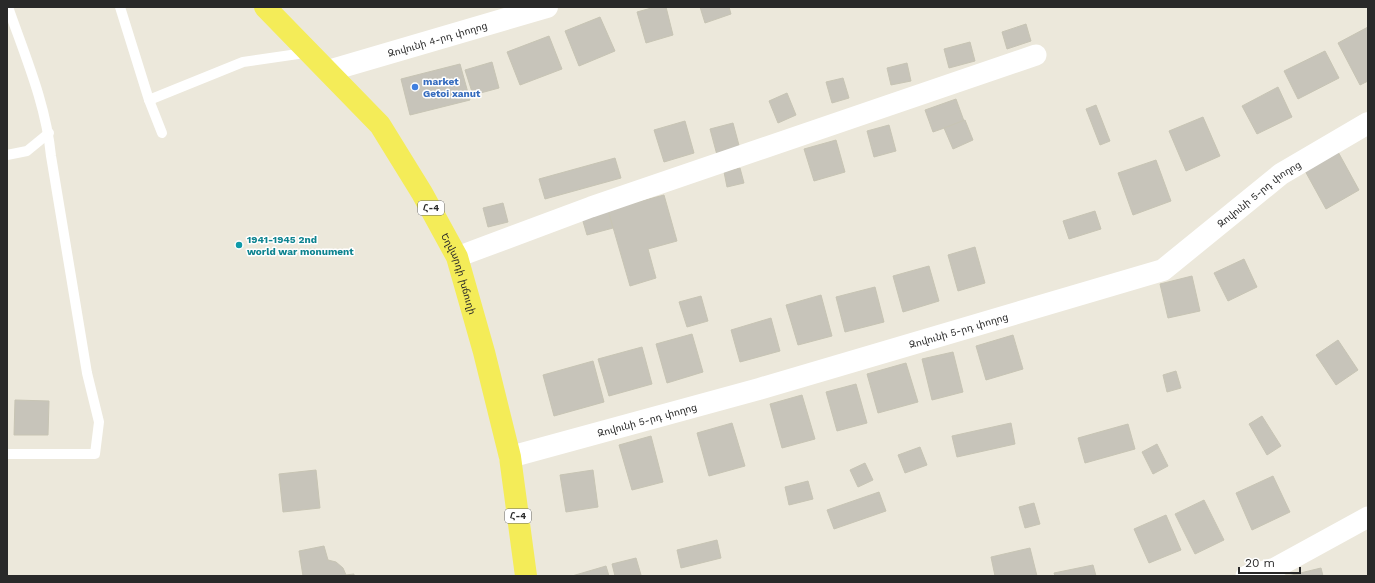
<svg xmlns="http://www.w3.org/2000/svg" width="1375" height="583" font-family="'Work Sans','Noto Sans Armenian',sans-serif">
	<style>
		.building { fill: #c7c4ba; stroke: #c7c4b4 }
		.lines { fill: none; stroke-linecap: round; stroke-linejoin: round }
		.service { stroke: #fff; stroke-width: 10 }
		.minor { stroke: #fff; stroke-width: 21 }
		.tertiary { stroke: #fff; stroke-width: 22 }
		.primary { stroke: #f4ec58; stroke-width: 22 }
		.shop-dot { fill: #3f7fe0; stroke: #fff; stroke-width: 1.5 }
		.culture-dot { fill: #0f9aa8; stroke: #fff; stroke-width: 1.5 }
		.labels { text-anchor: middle; stroke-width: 3; stroke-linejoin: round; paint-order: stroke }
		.shield { fill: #fff; stroke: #696969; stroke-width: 1 }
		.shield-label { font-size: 9px; font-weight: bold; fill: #292929 }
		.street-label { font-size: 10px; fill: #292929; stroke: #fff }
		.shop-label { font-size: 10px; font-weight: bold; fill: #366cbe; stroke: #fff; text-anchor: start }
		.culture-label { font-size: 10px; font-weight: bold; fill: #0d838f; stroke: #fff; text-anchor: start }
	</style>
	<rect width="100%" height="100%" fill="#ece8db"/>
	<g class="building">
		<path d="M655,7H666L673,35L646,43L637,12Z"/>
		<path d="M700,7H729L731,14L705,23Z"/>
		<path d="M600,17L615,51L579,66L565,31Z"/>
		<path d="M1026,24L1031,41L1007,49L1002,32Z"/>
		<path d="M1368,27V81L1360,85L1338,43Z"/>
		<path d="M549,36L562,69L520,85L507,52Z"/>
		<path d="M970,42L975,61L949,68L944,49Z"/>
		<path d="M1325,51L1339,78L1298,99L1284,71Z"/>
		<path d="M492,62L499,88L473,95L465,70Z"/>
		<path d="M907,63L911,81L891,85L887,68Z"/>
		<path d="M460,64L470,100L410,115L401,79Z"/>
		<path d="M843,78L849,98L832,103L826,82Z"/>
		<path d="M1278,87L1292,117L1257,134L1242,106Z"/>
		<path d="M787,93L796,115L778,123L769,101Z"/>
		<path d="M956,99L964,121L933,132L925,110Z"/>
		<path d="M1096,105L1110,141L1100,145L1086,109Z"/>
		<path d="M1203,117L1220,156L1186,171L1169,131Z"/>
		<path d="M965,120L973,140L953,149L944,128Z"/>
		<path d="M685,121L694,153L664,162L654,130Z"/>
		<path d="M733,123L740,149L717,155L710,129Z"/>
		<path d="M889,125L896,151L874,157L867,131Z"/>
		<path d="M836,140L845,172L814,181L804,149Z"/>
		<path d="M1337,150L1359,190L1326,209L1304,169Z"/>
		<path d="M615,158L621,178L545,199L539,179Z"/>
		<path d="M1156,160L1171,201L1133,215L1118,173Z"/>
		<path d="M740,168L744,183L727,187L724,172Z"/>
		<path d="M664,195L677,241L648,249L656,278L630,286L608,210Z"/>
		<path d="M503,203L508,222L488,227L483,208Z"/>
		<path d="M608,210L613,228L587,235L582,218Z"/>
		<path d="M1095,211L1101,229L1069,239L1063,221Z"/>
		<path d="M975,247L985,283L958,291L948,255Z"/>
		<path d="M1244,259L1257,287L1228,301L1214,273Z"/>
		<path d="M929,266L939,301L903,312L893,276Z"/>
		<path d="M1192,276L1200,311L1168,318L1160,284Z"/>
		<path d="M875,287L884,322L845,332L836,297Z"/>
		<path d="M821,295L832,336L798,345L786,305Z"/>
		<path d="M701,296L708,321L687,327L679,302Z"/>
		<path d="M771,318L780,351L740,362L731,330Z"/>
		<path d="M692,334L703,372L667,383L656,344Z"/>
		<path d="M1013,335L1023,369L986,380L976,346Z"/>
		<path d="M1338,340L1358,370L1336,385L1316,355Z"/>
		<path d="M642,347L652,384L609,396L598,359Z"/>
		<path d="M953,352L963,392L932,400L922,359Z"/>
		<path d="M593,361L604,402L554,416L543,375Z"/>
		<path d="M906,363L918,402L878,413L867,374Z"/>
		<path d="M1176,371L1181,388L1167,392L1163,375Z"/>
		<path d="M856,384L867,423L837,431L826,392Z"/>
		<path d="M802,395L815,439L782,448L770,404Z"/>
		<path d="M15,400L49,401L48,435H14Z"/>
		<path d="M1262,416L1281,446L1267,455L1249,424Z"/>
		<path d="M732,423L745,466L709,476L697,433Z"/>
		<path d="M1011,423L1015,444L957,457L952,436Z"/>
		<path d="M1128,424L1135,449L1085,463L1078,438Z"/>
		<path d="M651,436L663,482L632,490L619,445Z"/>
		<path d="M1157,444L1168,466L1153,474L1142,452Z"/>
		<path d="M920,447L927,465L905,473L898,455Z"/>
		<path d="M865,463L873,480L858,487L850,470Z"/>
		<path d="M316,470L320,508L283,512L279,474Z"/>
		<path d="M593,470L598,507L566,512L560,475Z"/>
		<path d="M1273,476L1290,512L1252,530L1236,493Z"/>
		<path d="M808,481L813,499L789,505L785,487Z"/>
		<path d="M879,492L886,511L834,529L827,510Z"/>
		<path d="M1204,500L1224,540L1195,554L1175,514Z"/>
		<path d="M1034,503L1040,524L1025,528L1019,507Z"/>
		<path d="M1166,515L1181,550L1149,563L1134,529Z"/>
		<path d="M717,540L721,558L681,568L677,550Z"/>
		<path d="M324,546L328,560L336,562L343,568L346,575L354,574V576H303L299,551Z"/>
		<path d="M1030,548L1037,576H995L991,557Z"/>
		<path d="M636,558L641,575L615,576L612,564Z"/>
		<path d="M1093,565L1096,576H1055L1054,573Z"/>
		<path d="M606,566L609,576H572Z"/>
		<path d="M1321,568L1323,576H1288Z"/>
	</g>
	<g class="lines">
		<g class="service">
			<path d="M120,7L149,100L162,133"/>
			<path d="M149,100L243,62L298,54L307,50"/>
			<path d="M7,155L27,151L49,133"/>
			<path d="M7,454H95L99,422L87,373L51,156C46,104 25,56 8,7"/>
		</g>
		<g class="minor">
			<path d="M457,257L591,207L1036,55"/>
			<path d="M1246,576L1275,568L1368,517"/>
		</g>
		<g class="tertiary">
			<path id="s1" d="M328,71L547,7"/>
			<path id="s2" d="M510,457L759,389L1163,270L1281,174L1368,123"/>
		</g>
		<path class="primary" id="s3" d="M265,7L380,125L422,193L457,257L484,352L510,457L526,576"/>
	</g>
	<circle class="shop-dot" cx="415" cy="87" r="4"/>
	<circle class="culture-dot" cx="239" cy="245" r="4"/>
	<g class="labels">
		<g class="shield">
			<rect x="418" y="201" width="26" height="14" rx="3"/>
			<rect x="505" y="509" width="26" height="14" rx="3"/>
		</g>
		<g class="shield-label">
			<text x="431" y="211">Հ-4</text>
			<text x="518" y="519">Հ-4</text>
		</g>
		<g class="street-label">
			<text dy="4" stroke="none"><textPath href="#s1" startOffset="114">Զովունի 4-րդ փողոց</textPath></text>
			<text dy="4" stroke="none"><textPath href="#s2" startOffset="802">Զովունի 5-րդ փողոց</textPath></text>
			<text dy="4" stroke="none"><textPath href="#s3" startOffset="334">Եղվարդի խճուղի</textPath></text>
			<text dy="4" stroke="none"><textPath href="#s2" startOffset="466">Զովունի 5-րդ փողոց</textPath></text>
			<text dy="4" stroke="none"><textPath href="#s2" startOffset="142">Զովունի 5-րդ փողոց</textPath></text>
		</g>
		<g class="shop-label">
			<text x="423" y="85">market<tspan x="423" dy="12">Getoi xanut</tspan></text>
		</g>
		<g class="culture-label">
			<text x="247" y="243">1941-1945 2nd<tspan x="247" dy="12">world war monument</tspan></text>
		</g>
	</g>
	<rect width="1375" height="583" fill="none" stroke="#292929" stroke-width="16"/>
	<path d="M1239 567v6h61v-6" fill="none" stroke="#292929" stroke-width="2"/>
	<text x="1245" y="567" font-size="12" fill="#292929" stroke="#ffffff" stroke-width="3" paint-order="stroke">20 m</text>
</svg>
